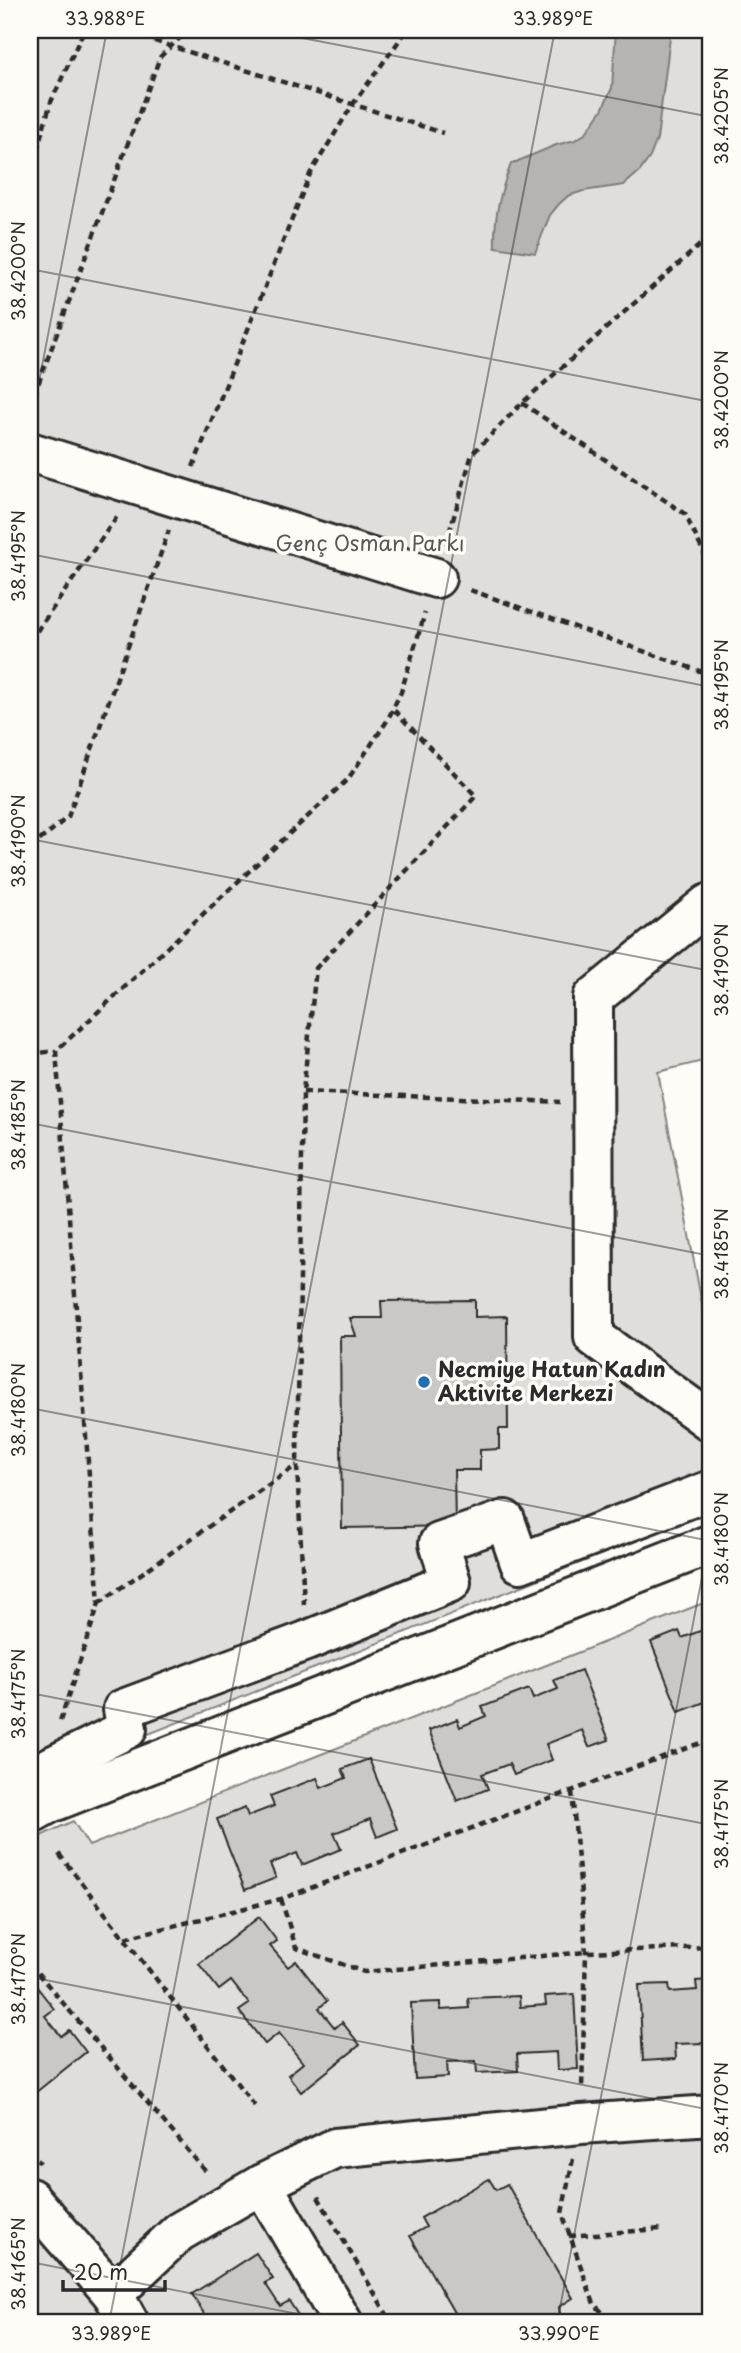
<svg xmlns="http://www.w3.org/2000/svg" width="741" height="2353" font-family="'Playpen Sans',sans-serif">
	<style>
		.green { fill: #dfdeda; stroke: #858482; stroke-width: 2 }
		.water { fill: #b5b4b1; stroke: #7e7d7b; stroke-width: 2 }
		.building { fill: #c9c8c4; stroke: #2b2b2b; stroke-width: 2 }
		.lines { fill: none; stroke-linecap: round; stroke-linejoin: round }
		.minor-casing { stroke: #2b2b2b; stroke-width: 44 }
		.path { stroke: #2b2b2b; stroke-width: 4.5; stroke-dasharray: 7 5; stroke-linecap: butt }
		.minor { stroke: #fdfcf7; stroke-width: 38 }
		.ticks { fill: none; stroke: #2b2b2b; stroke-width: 2; stroke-opacity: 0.45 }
		.poi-dot { fill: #1f6fb2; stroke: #fdfcf7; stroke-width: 2.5 }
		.labels { text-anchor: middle; stroke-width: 7; stroke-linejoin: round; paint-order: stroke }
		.park-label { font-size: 21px; fill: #585857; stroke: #fdfcf7 }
		.poi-label { font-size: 21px; font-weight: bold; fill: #2b2b2b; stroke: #fdfcf7; text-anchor: start }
		.neatline { fill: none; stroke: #2b2b2b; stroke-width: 2.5 }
		.ticks-label { font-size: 18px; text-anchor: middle; fill: #2b2b2b }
	</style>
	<rect width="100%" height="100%" fill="#fdfcf7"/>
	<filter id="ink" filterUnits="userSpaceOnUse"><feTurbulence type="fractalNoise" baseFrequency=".0143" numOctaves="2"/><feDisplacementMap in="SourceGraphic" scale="14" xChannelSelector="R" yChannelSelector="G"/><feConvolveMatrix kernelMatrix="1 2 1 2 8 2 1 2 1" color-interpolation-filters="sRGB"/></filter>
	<g filter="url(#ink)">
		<g class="green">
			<path d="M30,30H711V1059L658,1072L711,1351V1511L93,1756L30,1793Z"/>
			<path d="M711,1600V2323H30V1841L73,1821L89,1846Z"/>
		</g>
		<path class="water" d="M616,30H671L657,139L650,157L640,171L624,185L583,191L568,196L559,204L550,215L535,253L495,247C494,217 500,192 511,164L556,145L575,140L585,134L602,110L612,88Z"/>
		<g class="building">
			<path d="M475,1300V1317L507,1316L508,1429H499V1449L480,1450V1470H454L455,1526L342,1528L340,1336H356L350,1318H382L381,1301Z"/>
			<path d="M711,1616V1683L704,1686L710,1700L679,1712L651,1642L679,1631L682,1638L708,1628L704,1619Z"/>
			<path d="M581,1670L609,1740L589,1747L582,1730L546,1744L552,1760L514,1775L509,1764L482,1774L488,1789L457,1801L429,1730L457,1719L460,1727L486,1716L482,1707L529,1689L533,1699L558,1689L554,1680Z"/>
			<path d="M369,1759L397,1829L377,1837L370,1819L334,1833L341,1849L302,1865L297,1853L270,1864L276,1878L245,1890L217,1819L245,1808L248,1816L274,1806L270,1796L317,1778L321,1788L346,1778L342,1769Z"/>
			<path d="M259,1917L277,1941L270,1946L288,1967L296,1961L327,2001L319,2008L335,2028L342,2022L360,2045L301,2092L288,2075L303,2063L279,2033L265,2044L239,2011L249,2004L231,1981L219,1990L199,1964Z"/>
			<path d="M30,1978L54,2009L45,2016L61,2036L69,2030L86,2052L30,2097Z"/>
			<path d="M711,1980V2055H705L704,2043L675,2044L676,2059L643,2061L639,1985L669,1984L670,1992L697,1990L696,1981Z"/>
			<path d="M574,1994L578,2069L557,2070L556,2052L517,2054L518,2071L477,2073L476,2061L447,2062L448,2077L415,2079L411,2003L441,2002V2010L469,2008L468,1998L519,1996L520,2007L546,2005L545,1996Z"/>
			<path d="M489,2179L496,2190L507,2184L573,2298L559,2307L561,2320L555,2323H460L410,2236L426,2227L421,2218Z"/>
			<path d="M256,2253L273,2279L265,2283L280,2306L289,2301L303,2323H228L222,2314L209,2322L192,2294Z"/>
		</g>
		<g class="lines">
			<defs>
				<g id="minor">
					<path d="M30,452L436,578"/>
					<path d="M711,903L708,904L593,998L594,1337L711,1422"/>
					<path d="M30,1777L127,1729L123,1709L306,1641L451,1582L439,1543L505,1520L520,1563L711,1490"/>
					<path d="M30,1814L50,1803L711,1544"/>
					<path d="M262,2184L343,2323"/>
					<path d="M30,2198L113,2294L129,2323"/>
					<path d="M113,2294L179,2232L262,2184L335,2148L581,2124L711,2115"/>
				</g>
			</defs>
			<use href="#minor" class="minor-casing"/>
			<g class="path">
				<path d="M120,30L443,133"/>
				<path d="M30,173L51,102L84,30"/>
				<path d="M522,403L685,514L711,568"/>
				<path d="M30,406L160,57L188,30"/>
				<path d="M193,467L310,174L353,104L407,30"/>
				<path d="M446,544L472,454L522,403L711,235"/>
				<path d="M470,590L711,675"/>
				<path d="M30,641L118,515"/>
				<path d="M30,848L68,817L169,530"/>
				<path d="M30,1054L56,1051"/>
				<path d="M303,1092L560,1102"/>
				<path d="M99,1603L297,1465"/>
				<path d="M304,1605L297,1465L303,1092L316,968L476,796L393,709"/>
				<path d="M60,1721L99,1603L56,1051L348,779L387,721L401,692L425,613"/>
				<path d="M572,1791L586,1952L582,2088"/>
				<path d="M59,1854L257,2109"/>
				<path d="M281,1899L296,1948L364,1972L586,1952L711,1947"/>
				<path d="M125,1938L281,1899L711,1739"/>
				<path d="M30,1964L208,2174"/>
				<path d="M30,2150L40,2163"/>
				<path d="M573,2159L562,2213L594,2304L611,2321L623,2323"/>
				<path d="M318,2197L392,2323"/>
				<path d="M569,2236L661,2229"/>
			</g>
			<use href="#minor" class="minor"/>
		</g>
	</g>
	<path class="ticks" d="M261,30L711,117M30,269L711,402M30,428L107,30M30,554L711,687M30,839L711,971M30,1123L711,1256M30,1408L711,1541M30,1693L711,1825M30,1977L711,2110M30,2262L344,2323M109,2323L555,30M557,2323L711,1531"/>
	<circle class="poi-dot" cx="424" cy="1382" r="7"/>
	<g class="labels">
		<g class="park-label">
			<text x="370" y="551">Genç Osman Parkı</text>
		</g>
		<g class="poi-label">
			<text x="438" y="1377">Necmiye Hatun Kadın<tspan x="438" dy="24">Aktivite Merkezi</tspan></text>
		</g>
	</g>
	<rect width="741" height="2353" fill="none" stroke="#fdfcf7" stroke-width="77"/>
	<path d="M63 2280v10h102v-10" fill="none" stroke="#2b2b2b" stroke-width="3.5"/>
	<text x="74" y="2280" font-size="21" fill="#2b2b2b" stroke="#fdfcf7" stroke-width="5" paint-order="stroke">20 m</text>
	<rect x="38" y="38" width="664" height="2276" class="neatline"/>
	<g class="ticks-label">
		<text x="105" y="25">33.988°E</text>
		<text x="553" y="25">33.989°E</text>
		<text transform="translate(722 116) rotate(-90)" y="6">38.4205°N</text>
		<text transform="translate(19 271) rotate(-90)" y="6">38.4200°N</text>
		<text transform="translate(722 400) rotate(-90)" y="6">38.4200°N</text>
		<text transform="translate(19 556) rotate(-90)" y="6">38.4195°N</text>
		<text transform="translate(722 685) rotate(-90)" y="6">38.4195°N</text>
		<text transform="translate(19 841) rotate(-90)" y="6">38.4190°N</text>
		<text transform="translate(722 970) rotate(-90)" y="6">38.4190°N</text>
		<text transform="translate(19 1125) rotate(-90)" y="6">38.4185°N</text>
		<text transform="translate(722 1254) rotate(-90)" y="6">38.4185°N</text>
		<text transform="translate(19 1410) rotate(-90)" y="6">38.4180°N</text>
		<text transform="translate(722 1539) rotate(-90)" y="6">38.4180°N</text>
		<text transform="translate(19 1694) rotate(-90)" y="6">38.4175°N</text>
		<text transform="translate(722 1824) rotate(-90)" y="6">38.4175°N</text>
		<text transform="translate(19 1979) rotate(-90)" y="6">38.4170°N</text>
		<text transform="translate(722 2108) rotate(-90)" y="6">38.4170°N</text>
		<text transform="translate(19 2264) rotate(-90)" y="6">38.4165°N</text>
		<text x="111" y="2340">33.989°E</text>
		<text x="559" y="2340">33.990°E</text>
	</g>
</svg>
